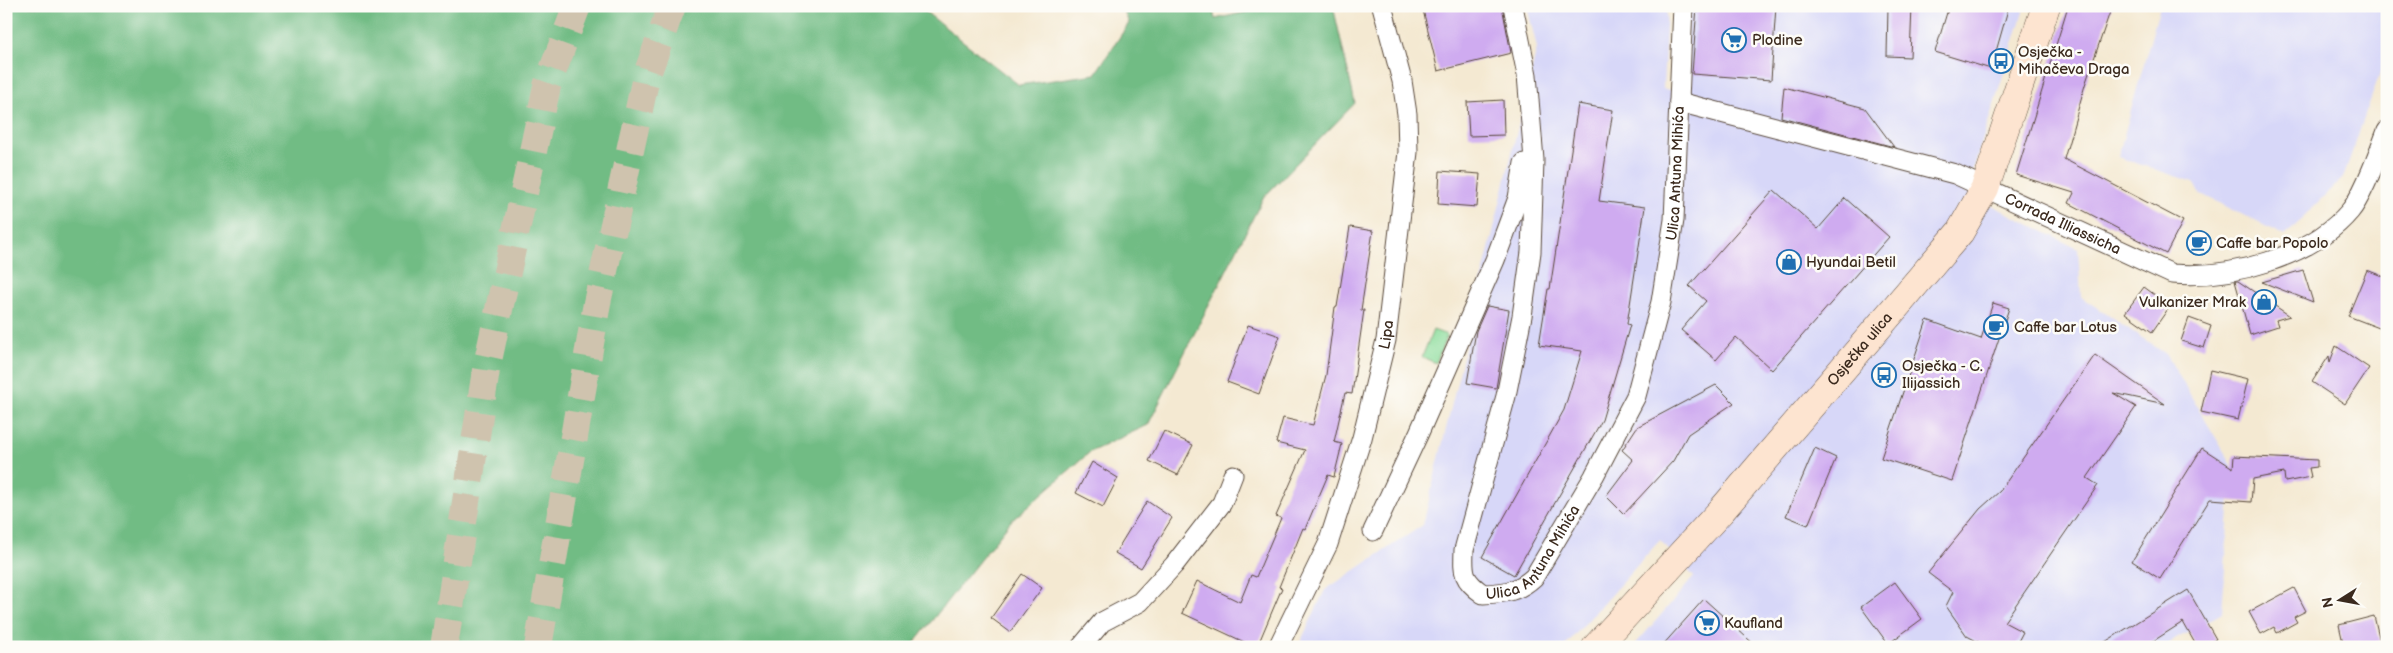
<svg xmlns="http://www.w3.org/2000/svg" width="2393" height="653" font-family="'Balsamiq Sans',sans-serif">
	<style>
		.built { fill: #d7d7f8 }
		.green { fill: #8cdd9c; stroke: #64845d }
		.forest { fill: #71bc84; stroke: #567351 }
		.building { fill: #cfabf0 }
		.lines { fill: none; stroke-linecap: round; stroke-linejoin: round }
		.highway-tunnel { stroke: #cfc3ae; stroke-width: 28; stroke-dasharray: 28 14; stroke-linecap: butt }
		.street-casing { stroke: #574739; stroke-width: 21 }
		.secondary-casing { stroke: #574739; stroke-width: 29 }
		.street { stroke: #fff; stroke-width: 19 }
		.secondary { stroke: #fde4d0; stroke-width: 28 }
		.labels { text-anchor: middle; stroke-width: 5; stroke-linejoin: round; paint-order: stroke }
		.poi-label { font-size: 15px; fill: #3b2a1e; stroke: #fdfcf7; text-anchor: start }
		.street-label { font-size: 15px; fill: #3b2a1e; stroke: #fdfcf7 }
	</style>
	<rect width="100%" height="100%" fill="#fdfcf7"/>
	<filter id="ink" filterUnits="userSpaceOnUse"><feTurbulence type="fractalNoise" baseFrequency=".02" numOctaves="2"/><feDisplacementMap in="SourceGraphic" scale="10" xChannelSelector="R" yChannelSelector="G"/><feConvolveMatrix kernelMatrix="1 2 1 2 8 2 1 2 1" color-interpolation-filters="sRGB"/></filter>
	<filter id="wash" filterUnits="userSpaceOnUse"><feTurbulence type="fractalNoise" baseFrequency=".0096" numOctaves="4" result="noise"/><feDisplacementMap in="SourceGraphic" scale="20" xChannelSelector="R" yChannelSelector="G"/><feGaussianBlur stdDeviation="1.12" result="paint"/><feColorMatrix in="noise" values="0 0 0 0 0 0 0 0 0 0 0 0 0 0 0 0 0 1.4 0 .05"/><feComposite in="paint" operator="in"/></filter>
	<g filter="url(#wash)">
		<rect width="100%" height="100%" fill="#f4e9d2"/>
		<g class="built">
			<path d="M1527,6H1667L1663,89L1684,91L1689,6H2025L1966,192L2078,249L2081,297L2166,354L2232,465L2222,613L2162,647H1633L1694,577L1660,540L1564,647H1298L1325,590L1423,525L1537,48Z"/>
			<path d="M2160,6H2387V53L2343,178L2285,236L2199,193L2193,182L2118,157Z"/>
		</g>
		<path class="green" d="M1433,330L1447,335L1436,363L1422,357Z"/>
		<path class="forest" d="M6,6H918L1019,85L1095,74L1129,23L1122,6H1212L1215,19L1274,6H1333L1355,103L1263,198L1148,425L1090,452L1010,522L911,647H6Z"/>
		<g id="blocks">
			<g class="building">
				<path d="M1422,6H1502L1511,53L1438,71Z"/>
				<path d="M1697,6H1776L1771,80L1692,74Z"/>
				<path d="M1888,6H1912L1910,57L1887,56Z"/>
				<path d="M1949,6H2009L1991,69L1935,52Z"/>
				<path d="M2068,6H2112L2085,85L2064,159L2183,221L2166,254L2069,203L2074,193L2016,175Z"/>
				<path d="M1784,87L1865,108L1894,147L1781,117Z"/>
				<path d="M1503,100L1504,135L1469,136L1467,102Z"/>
				<path d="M1578,104L1613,110L1599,201L1645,207L1627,324L1630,325L1602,420L1514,575L1482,557L1564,410L1582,351L1539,345L1548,289H1550Z"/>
				<path d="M1440,171L1480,174L1477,207L1438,204Z"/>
				<path d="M1774,190L1818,229L1845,198L1889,237L1772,370L1736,337L1716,360L1681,330L1706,301L1689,286Z"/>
				<path d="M1350,227L1373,231L1361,310H1364L1352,394L1345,393L1334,442L1342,444L1334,477L1328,475L1305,529L1303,528L1279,587L1282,588L1257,647H1255L1182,613L1197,581L1240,602L1251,575L1256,577L1281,518L1276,516L1305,450L1276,443L1283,418L1313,425L1326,375L1335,307H1337Z"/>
				<path d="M2303,270L2313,302L2262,282Z"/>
				<path d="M2367,270L2387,278V331L2348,316Z"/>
				<path d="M2235,281H2238L2290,316L2276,320L2278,326L2250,335Z"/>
				<path d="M2144,287L2170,306L2152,332L2125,313Z"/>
				<path d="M1993,303L2009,308L1952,481L1881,458L1927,320L1981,339Z"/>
				<path d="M1487,306L1509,310L1496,388L1467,383L1476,331Z"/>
				<path d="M2189,318L2211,326L2204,348L2181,341Z"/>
				<path d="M1248,325L1280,336L1259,394L1227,382Z"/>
				<path d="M2336,346L2369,368L2345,404L2312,382L2329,356L2330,362Z"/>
				<path d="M2095,355L2165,404L2113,393L2136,407L2087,478L2098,485L2004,622L2023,632L2015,647H1988L1967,636L1946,606L1953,592L1928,573L1980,509L2000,491Z"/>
				<path d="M2210,370L2248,379L2238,420L2201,412Z"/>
				<path d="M1716,385L1734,403L1688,434L1673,461L1624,514L1606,496L1633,460L1622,450L1637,427Z"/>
				<path d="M1164,431L1193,445L1178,475L1149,461Z"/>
				<path d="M1815,448L1836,458L1808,525L1786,516Z"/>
				<path d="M2202,448L2233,468L2234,456L2317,460V467L2309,468L2311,477L2285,482L2284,473L2253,479L2251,502L2210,499L2160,579L2132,561Z"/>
				<path d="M1092,462L1118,478L1103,507L1076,493Z"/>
				<path d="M1147,501L1172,518L1141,568L1115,553Z"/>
				<path d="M1022,574L1042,588L1010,632L991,618Z"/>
				<path d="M1895,582L1922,619L1888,644L1861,607Z"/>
				<path d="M2294,588L2306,611L2294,617L2297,622L2277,633L2274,627L2261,634L2249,612Z"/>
				<path d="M2188,590L2216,639L2203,647H2197L2183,622L2144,647H2097Z"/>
				<path d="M1704,599L1757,647H1661Z"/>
				<path d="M2374,616L2380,641L2357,647H2344L2339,625Z"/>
			</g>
		</g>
	</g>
	<g filter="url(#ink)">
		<use href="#blocks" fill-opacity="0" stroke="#574739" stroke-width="1"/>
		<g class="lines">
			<g class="highway-tunnel">
				<path d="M444,647L486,370L547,86L577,6"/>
				<path d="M538,647L597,303L646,77L672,6"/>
			</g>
			<defs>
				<g id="street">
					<path id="s1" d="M1513,6L1527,75L1534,160L1531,252L1522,316L1506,396L1464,550C1463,574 1463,580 1483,594C1504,593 1518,592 1534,577L1594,476L1636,396L1661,302L1674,220L1683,6"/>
					<path id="s2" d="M1679,102L1955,174L2172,274C2231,279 2311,257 2350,211C2363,196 2380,150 2387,131"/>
					<path d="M1373,531L1418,435L1495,260L1518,198L1524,163"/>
					<path d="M1081,647L1102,622L1140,602L1174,565L1222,503L1233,475"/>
					<path id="s3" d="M1278,647L1328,544L1362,438L1386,340L1408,152L1407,114L1402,81L1382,6"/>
				</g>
				<g id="secondary">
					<path id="s4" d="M1596,647L1721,511L1960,232L1985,188L2046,6"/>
				</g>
			</defs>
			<use href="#street" class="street-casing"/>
			<use href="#secondary" class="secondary-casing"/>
			<use href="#street" class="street"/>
			<use href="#secondary" class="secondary"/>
		</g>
	</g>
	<defs>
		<symbol id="supermarket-ring" viewBox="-11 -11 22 22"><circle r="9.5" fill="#fdfcf7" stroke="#1f6fb2" stroke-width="1.5"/><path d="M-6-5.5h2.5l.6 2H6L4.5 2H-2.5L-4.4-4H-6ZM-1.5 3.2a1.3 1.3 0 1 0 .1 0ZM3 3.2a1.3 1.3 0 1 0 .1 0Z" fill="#1f6fb2"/></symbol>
		<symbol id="bus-ring" viewBox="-11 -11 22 22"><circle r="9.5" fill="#fdfcf7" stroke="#1f6fb2" stroke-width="1.5"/><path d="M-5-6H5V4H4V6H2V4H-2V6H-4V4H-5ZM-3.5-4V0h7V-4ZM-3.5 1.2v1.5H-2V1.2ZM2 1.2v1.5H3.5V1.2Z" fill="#1f6fb2"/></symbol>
		<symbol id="cafe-ring" viewBox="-11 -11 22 22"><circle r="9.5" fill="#fdfcf7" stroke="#1f6fb2" stroke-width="1.5"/><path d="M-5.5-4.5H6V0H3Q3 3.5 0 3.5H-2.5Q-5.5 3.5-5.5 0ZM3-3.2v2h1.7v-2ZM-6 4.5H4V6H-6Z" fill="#1f6fb2"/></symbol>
		<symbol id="shop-ring" viewBox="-11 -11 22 22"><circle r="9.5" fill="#fdfcf7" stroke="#1f6fb2" stroke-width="1.5"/><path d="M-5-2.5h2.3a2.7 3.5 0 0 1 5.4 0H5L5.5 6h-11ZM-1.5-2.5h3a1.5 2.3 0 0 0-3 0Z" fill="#1f6fb2"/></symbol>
	</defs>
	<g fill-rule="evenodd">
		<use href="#supermarket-ring" x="1720" y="26" width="28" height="28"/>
		<use href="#bus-ring" x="1987" y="47" width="28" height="28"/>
		<use href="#cafe-ring" x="2185" y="229" width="28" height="28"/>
		<use href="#shop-ring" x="1775" y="248" width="28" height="28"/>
		<use href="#shop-ring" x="2250" y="288" width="28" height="28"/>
		<use href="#cafe-ring" x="1982" y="313" width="28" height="28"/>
		<use href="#bus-ring" x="1870" y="361" width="28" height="28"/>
		<use href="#supermarket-ring" x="1693" y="609" width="28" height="28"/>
	</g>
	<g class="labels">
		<g class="poi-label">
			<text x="1752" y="45">Plodine</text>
			<text x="2018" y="57">Osječka -<tspan x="2018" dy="17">Mihačeva Draga</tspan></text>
			<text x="2216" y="248">Caffe bar Popolo</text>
			<text x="1806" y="267">Hyundai Betil</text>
			<text x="2246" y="307" text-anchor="end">Vulkanizer Mrak</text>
			<text x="2014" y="332">Caffe bar Lotus</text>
			<text x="1902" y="371">Osječka - C.<tspan x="1902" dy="17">Ilijassich</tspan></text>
			<text x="1724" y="628">Kaufland</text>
		</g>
		<g class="street-label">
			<text dy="5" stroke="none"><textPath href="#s1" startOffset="1095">Ulica Antuna Mihića</textPath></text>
			<text dy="5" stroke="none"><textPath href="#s2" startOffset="404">Corrada Illiassicha</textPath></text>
			<text dy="5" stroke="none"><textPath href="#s3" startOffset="332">Lipa</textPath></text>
			<text dy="5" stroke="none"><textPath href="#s4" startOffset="398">Osječka ulica</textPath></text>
			<text dy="5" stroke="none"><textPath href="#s1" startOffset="675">Ulica Antuna Mihića</textPath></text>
		</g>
	</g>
	<rect width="2393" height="653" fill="none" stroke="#fdfcf7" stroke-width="25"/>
	<g transform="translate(2340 600) rotate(259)" stroke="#fdfcf7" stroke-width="4" paint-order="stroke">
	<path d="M0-4L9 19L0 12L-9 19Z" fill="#3b2a1e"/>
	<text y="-8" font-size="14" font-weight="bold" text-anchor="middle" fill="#3b2a1e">N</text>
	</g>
</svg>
